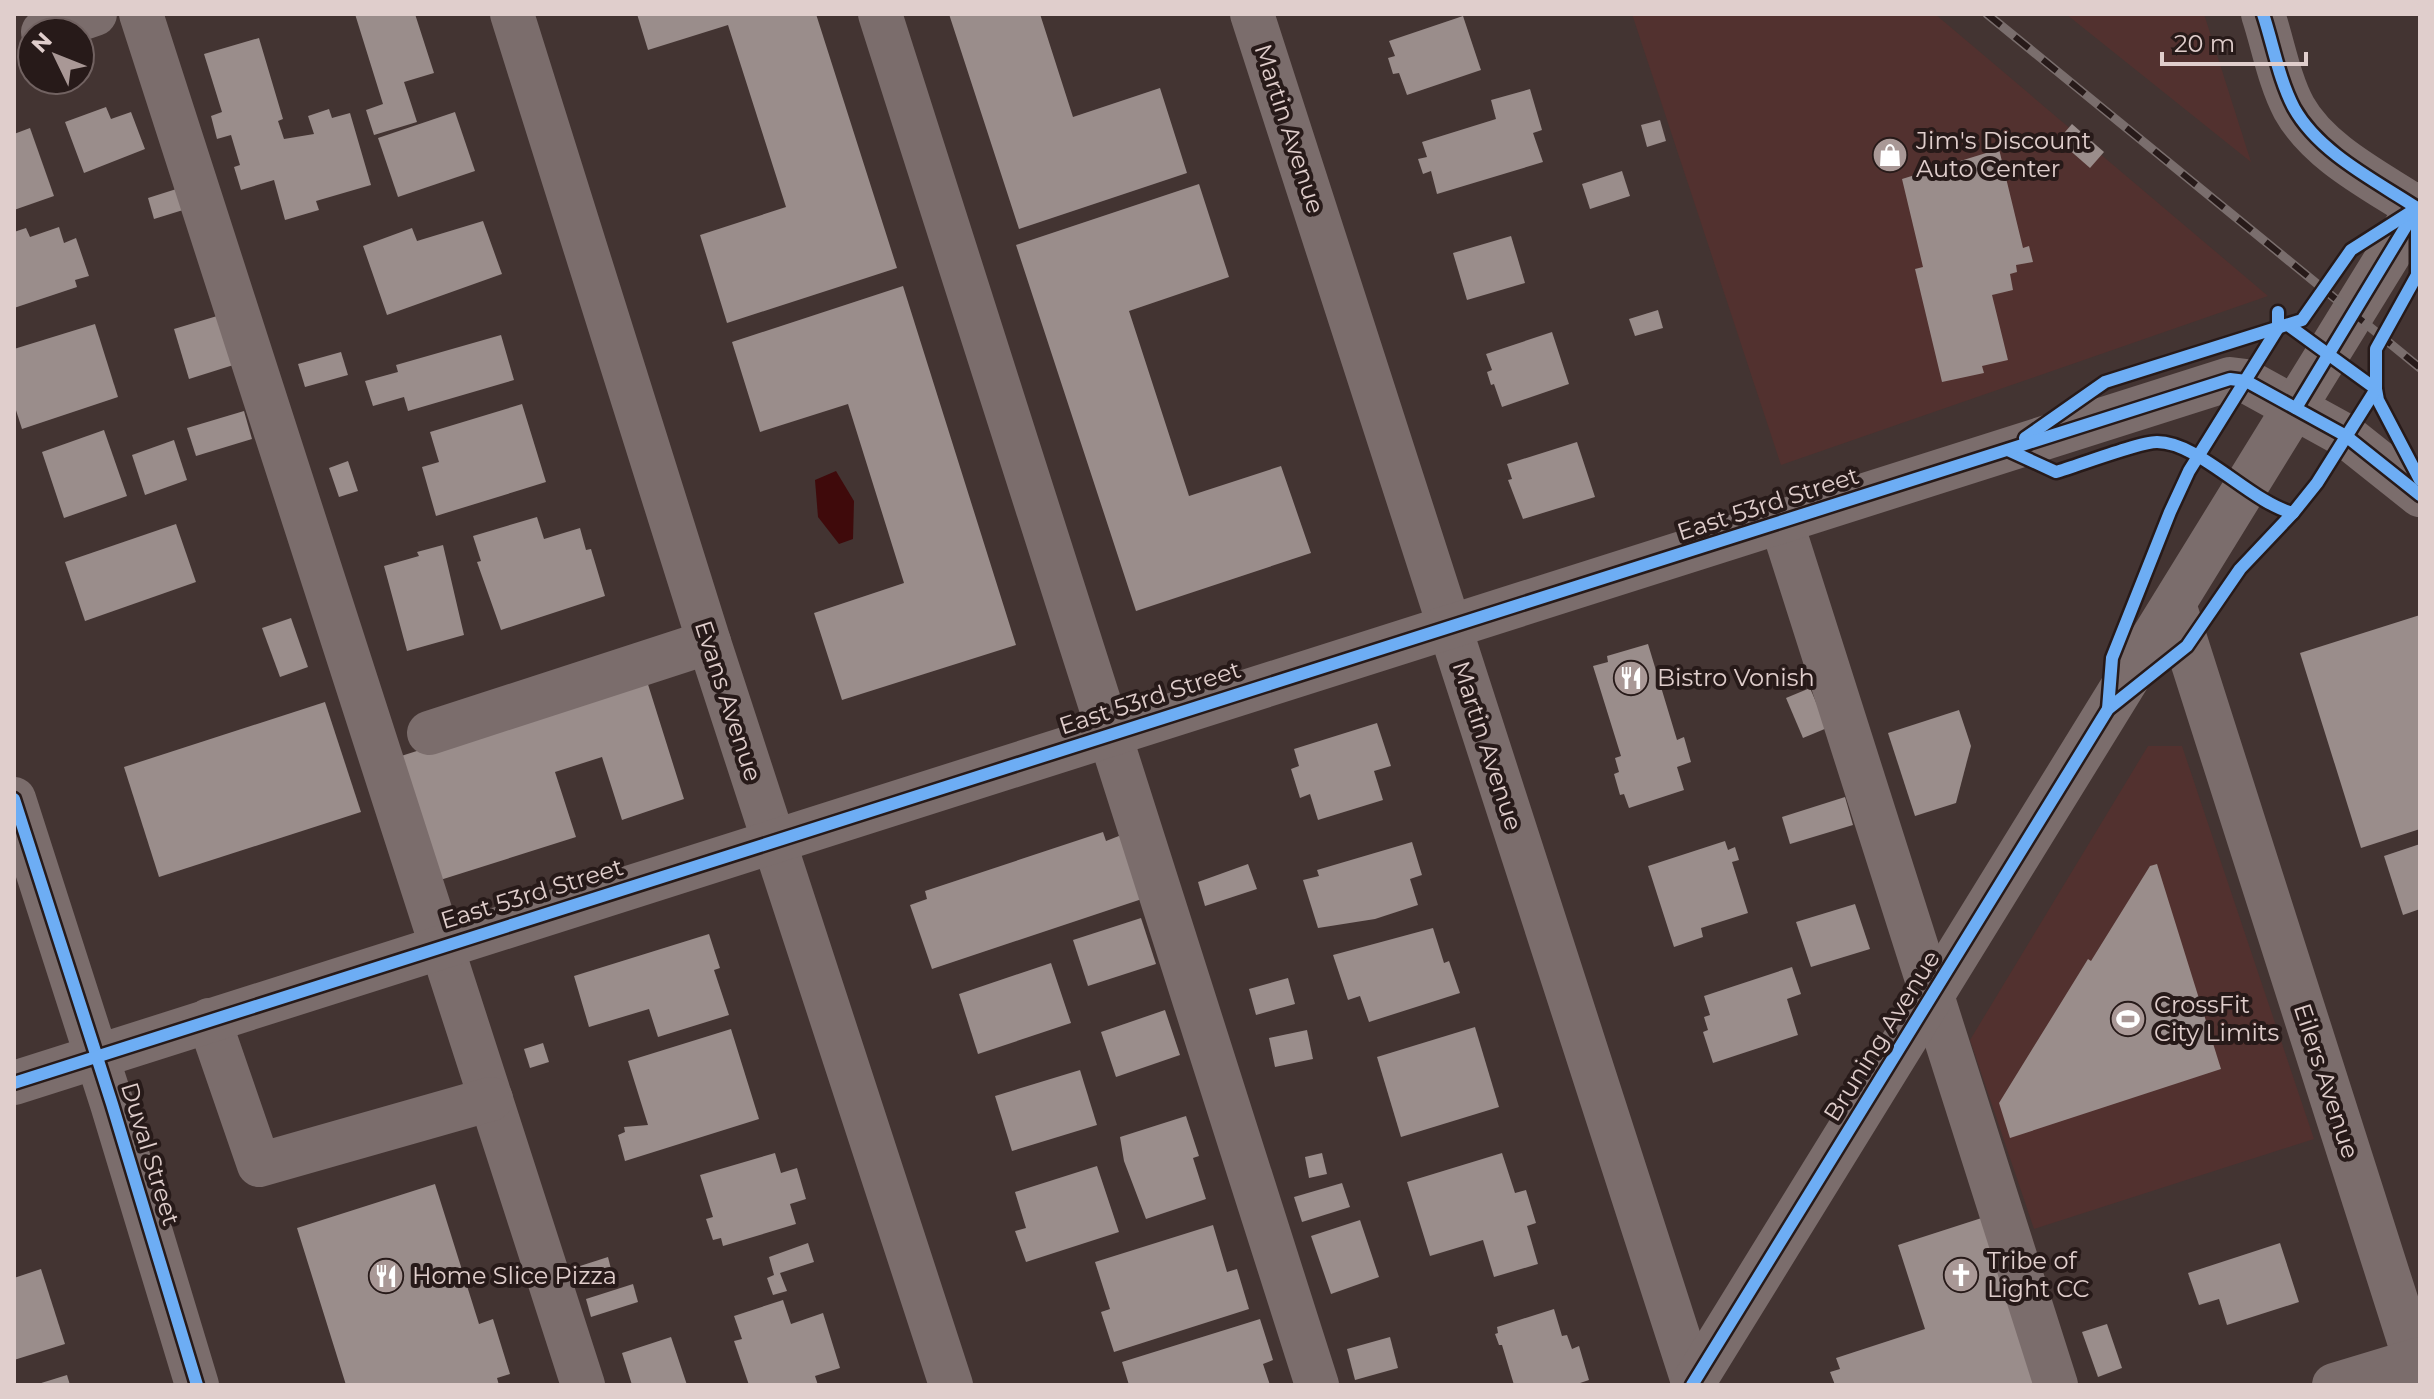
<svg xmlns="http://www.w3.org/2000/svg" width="2434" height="1399" font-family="Montserrat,sans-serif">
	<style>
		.built { fill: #52312f }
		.water { fill: #3f0a0b }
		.building { fill: #9a8d8b }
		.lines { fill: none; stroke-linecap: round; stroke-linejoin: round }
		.minor { stroke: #7b6d6c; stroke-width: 44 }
		.rail-casing { stroke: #7a6e6d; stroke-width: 9 }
		.rail { stroke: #271a19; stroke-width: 6; stroke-dasharray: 18; stroke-linecap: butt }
		.cycleway-casing { stroke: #271a19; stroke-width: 17 }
		.cycleway { stroke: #6dadf4; stroke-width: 12 }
		.labels { text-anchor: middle; stroke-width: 8; stroke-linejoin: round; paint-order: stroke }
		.street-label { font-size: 24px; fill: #e0cecc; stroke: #271a19 }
		.poi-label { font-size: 24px; fill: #e0cecc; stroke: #271a19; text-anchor: start }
	</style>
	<rect width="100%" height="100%" fill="#433432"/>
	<g class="built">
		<path d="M1632,14H1935L2268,296L1781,465Z"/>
		<path d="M2066,14H2204L2251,162Z"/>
		<path d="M2148,746H2182L2314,1139L2034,1229L1970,1040Z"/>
	</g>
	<path class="water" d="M836,471L854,501L853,539L839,544L818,517L815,480Z"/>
	<g class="building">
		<path d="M355,14H415L434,73L404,82L417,122L374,135L366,110L383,104Z"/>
		<path d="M637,14H816L897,268L727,323L700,235L786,207L728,25L648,50Z"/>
		<path d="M949,14H1040L1073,117L1160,88L1187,173L1019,229Z"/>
		<path d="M1463,16L1481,70L1407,95L1399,73L1393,74L1388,58L1395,56L1389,41Z"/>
		<path d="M259,38L283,119L278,121L284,139L314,134L308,116L329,109L332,118L350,113L371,185L316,201L319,210L285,220L274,180L241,190L234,167L240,165L231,135L217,139L211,116L222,112L204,54Z"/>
		<path d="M1530,89L1542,130L1533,133L1543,162L1437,194L1431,171L1423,174L1418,159L1427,157L1422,142L1496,119L1491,100Z"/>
		<path d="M106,107L111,119L131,112L145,149L84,173L65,122Z"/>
		<path d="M455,112L475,171L398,197L378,138Z"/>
		<path d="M1660,120L1666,141L1647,147L1641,125Z"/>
		<path d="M2072,124L2104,152L2090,168L2058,140Z"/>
		<path d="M30,128L54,196L14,210V134Z"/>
		<path d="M1999,149L2023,248L2029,246L2033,262L2016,265L2017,272L2010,274L2013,290L1992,295L2008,360L1982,366L1984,373L1942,382L1915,269L1923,267L1902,179Z"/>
		<path d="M1622,171L1630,196L1590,209L1582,184Z"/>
		<path d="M1199,184L1229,277L1129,311L1189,496L1281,466L1311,553L1136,611L1016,245Z"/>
		<path d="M189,185L196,206L154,219L148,198Z"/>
		<path d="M483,221L502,274L387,315L363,246L412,228L417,241Z"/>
		<path d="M59,227L64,243L76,238L89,276L75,280L77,287L14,308V232L26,228L30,237Z"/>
		<path d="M1511,236L1525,283L1467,300L1453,253Z"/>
		<path d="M903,286L1016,645L842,700L814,613L904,583L848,404L760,432L732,342Z"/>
		<path d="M1658,310L1663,328L1635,336L1629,319Z"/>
		<path d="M227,313L243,362L189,379L174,329Z"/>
		<path d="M95,324L118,397L22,429L14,404V349Z"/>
		<path d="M1552,332L1569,384L1502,407L1494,384L1491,385L1487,372L1492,370L1486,354Z"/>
		<path d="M501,335L514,380L408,411L404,397L373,406L365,381L398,372L396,365Z"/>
		<path d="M341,352L348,375L305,387L298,364Z"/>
		<path d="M522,404L546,482L436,516L422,467L439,462L430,432Z"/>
		<path d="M244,411L252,439L196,456L187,428Z"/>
		<path d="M104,430L127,496L64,518L42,452Z"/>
		<path d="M174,440L187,480L145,495L132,455Z"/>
		<path d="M1577,442L1595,497L1523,519L1508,480L1512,479L1507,464Z"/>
		<path d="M348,461L358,491L339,497L329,468Z"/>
		<path d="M537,517L544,539L580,528L586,550L591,549L605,596L501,630L477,562L481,561L473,536Z"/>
		<path d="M176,524L196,582L85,621L65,562Z"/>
		<path d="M443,545L464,635L407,651L384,566L419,556L417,552Z"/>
		<path d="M2420,615V829L2361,848L2300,653Z"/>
		<path d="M291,618L308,667L280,677L262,628Z"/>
		<path d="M1648,644L1677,740L1684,737L1691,762L1677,767L1684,790L1629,808L1624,794L1620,795L1614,774L1619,772L1615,758L1621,756L1593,666L1608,662L1607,656Z"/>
		<path d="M646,678L684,799L622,820L602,757L555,772L576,837L437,881L398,757Z"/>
		<path d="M1810,688L1827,728L1803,738L1786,698Z"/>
		<path d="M325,702L361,812L159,877L124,767Z"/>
		<path d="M1959,710L1971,746L1956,803L1915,816L1888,733Z"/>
		<path d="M1377,723L1391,766L1374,771L1383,800L1318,820L1310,794L1300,798L1291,769L1299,766L1294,749Z"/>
		<path d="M1845,797L1853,825L1790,844L1782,817Z"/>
		<path d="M1103,832L1106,841L1124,834L1145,898L932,969L910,905L927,899L925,891Z"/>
		<path d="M1725,841L1728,850L1735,847L1739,860L1732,862L1748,913L1701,928L1703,937L1674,947L1648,866Z"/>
		<path d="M1412,842L1422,875L1410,879L1418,905L1375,919L1318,928L1303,880L1319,876L1317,870Z"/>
		<path d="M2420,844V909L2403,915L2384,856Z"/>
		<path d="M1248,864L1257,889L1205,906L1198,882Z"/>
		<path d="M2157,864L2221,1069L2010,1138L1999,1103L2088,959L2091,961L2150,866Z"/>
		<path d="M1855,904L1870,949L1811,967L1796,922Z"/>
		<path d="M1141,918L1156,964L1088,986L1073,940Z"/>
		<path d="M1433,928L1444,963L1449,961L1460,993L1369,1022L1360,996L1348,1000L1333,955Z"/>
		<path d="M709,934L720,968L714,970L729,1015L658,1037L649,1009L589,1027L574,976Z"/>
		<path d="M1051,963L1071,1023L978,1054L959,994Z"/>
		<path d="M1792,967L1801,994L1787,999L1798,1035L1713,1063L1703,1032L1708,1030L1704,1017L1710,1015L1704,996Z"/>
		<path d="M1288,978L1295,1004L1256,1015L1249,989Z"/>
		<path d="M1165,1010L1180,1055L1116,1077L1101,1032Z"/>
		<path d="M1475,1027L1499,1107L1401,1137L1377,1057Z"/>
		<path d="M731,1029L759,1119L625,1161L618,1135L625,1132L624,1127L648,1125L628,1061Z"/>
		<path d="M1307,1030L1313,1059L1275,1067L1269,1038Z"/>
		<path d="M543,1043L549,1062L530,1068L524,1049Z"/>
		<path d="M1080,1070L1097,1125L1012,1151L995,1096Z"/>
		<path d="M1186,1116L1199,1156L1193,1158L1206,1199L1146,1219L1124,1161L1120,1137Z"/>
		<path d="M775,1153L781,1173L797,1168L806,1199L790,1204L796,1224L723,1246L721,1238L713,1240L706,1219L713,1217L700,1175Z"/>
		<path d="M1322,1153L1327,1174L1309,1178L1305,1157Z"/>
		<path d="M1502,1153L1515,1193L1526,1190L1536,1223L1527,1226L1538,1264L1494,1277L1483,1240L1430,1256L1407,1182Z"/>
		<path d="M1097,1166L1119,1232L1026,1262L1015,1231L1026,1228L1015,1192Z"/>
		<path d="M1342,1183L1350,1207L1302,1222L1294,1197Z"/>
		<path d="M435,1184L479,1324L493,1319L510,1374L497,1378L499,1385H346L297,1228Z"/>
		<path d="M1994,1214L2040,1385H1835L1830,1372L1840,1369L1836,1358L1925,1329L1898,1245Z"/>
		<path d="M1360,1220L1379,1277L1331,1294L1311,1236Z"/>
		<path d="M1213,1225L1227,1272L1237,1269L1249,1309L1114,1352L1101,1312L1110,1309L1095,1262Z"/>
		<path d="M808,1243L814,1262L780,1273L787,1291L773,1295L767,1278L774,1275L769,1257Z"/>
		<path d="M2280,1243L2299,1302L2227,1325L2219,1299L2199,1305L2188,1273Z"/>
		<path d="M608,1257L613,1277L587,1285L580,1266Z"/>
		<path d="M41,1269L65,1344L14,1360V1278Z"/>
		<path d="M633,1284L638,1302L591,1317L586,1299Z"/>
		<path d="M783,1300L791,1324L823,1313L840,1368L815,1376L818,1385H749L734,1341L742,1339L734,1316Z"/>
		<path d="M1554,1309L1562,1336L1567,1335L1572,1349L1579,1346L1589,1380L1574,1385H1514L1502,1345H1499L1495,1334L1498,1333L1497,1327Z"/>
		<path d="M1260,1319L1273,1360L1263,1364L1270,1385H1129L1122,1362Z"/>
		<path d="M2107,1324L2122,1368L2098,1377L2082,1332Z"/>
		<path d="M671,1337L687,1385H632L622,1353Z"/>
		<path d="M1390,1337L1398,1368L1355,1380L1347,1349Z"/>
		<path d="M67,1375L70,1385H38V1384Z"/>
	</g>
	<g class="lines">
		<g class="minor">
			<path d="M141,14L583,1385"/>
			<path d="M512,14L709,642L951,1385"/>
			<path d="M880,14L1317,1385"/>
			<path d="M1252,14L1694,1385"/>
			<path d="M2263,14C2273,44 2279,80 2294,108C2319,153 2376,181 2417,208"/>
			<path d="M43,32L95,14"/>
			<path d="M1782,524L2056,1385"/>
			<path d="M2174,604L2420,1375"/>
			<path d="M429,733L709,642"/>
			<path d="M14,799L112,1104L197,1385"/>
			<path d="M209,1020L259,1165L491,1099"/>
			<path d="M14,1083L2230,379L2246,381L2346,436L2420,495"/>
			<path d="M1692,1385L2420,204"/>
			<path d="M2334,1385L2420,1359"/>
		</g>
		<defs>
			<path id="rail" d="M1987,14L2420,368"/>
		</defs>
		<use href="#rail" class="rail-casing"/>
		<use href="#rail" class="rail"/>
		<defs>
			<g id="cycleway">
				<path d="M2263,14C2273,44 2279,80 2294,108C2319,153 2376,181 2417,208"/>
				<path d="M2288,325L2376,389L2378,400L2420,480"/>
				<path d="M2296,408L2414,213"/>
				<path d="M2025,438L2105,382L2302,320L2351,250L2417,208"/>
				<path d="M2008,450L2056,472C2077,466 2139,442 2157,442C2199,442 2250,502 2293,513L2317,483L2376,389V349L2417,275V208"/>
				<path d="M2108,709L2112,658L2170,512L2189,471L2278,328V312"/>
				<path d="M14,799L112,1104L197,1385"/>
				<path d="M14,1083L2230,379L2246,381L2346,436L2420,495"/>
				<path d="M1692,1385L2108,709L2187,646L2240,569L2293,513"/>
			</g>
		</defs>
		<use href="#cycleway" class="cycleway-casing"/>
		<use href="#cycleway" class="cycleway"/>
	</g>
	<defs>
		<symbol id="shop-disc" viewBox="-11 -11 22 22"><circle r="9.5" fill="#a99896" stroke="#271a19"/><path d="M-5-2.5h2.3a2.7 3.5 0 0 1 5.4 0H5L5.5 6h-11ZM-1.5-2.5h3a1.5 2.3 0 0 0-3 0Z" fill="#fff"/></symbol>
		<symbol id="restaurant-disc" viewBox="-11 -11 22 22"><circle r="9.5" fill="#a99896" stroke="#271a19"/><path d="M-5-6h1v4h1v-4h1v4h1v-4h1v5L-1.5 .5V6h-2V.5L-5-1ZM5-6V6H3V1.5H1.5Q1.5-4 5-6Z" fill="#fff"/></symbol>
		<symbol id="stadium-disc" viewBox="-11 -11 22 22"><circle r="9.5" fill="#a99896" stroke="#271a19"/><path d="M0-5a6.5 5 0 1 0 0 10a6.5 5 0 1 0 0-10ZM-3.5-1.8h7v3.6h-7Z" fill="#fff"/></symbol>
		<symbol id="church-disc" viewBox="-11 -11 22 22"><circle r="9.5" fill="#a99896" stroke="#271a19"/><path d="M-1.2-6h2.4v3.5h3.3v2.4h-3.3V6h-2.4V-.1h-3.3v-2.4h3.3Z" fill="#fff"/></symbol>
	</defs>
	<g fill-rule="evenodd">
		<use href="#shop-disc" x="1870" y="135" width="40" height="40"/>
		<use href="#restaurant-disc" x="1611" y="658" width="40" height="40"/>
		<use href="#stadium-disc" x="2108" y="999" width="40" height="40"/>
		<use href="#church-disc" x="1941" y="1255" width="40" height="40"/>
		<use href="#restaurant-disc" x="366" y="1256" width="40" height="40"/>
	</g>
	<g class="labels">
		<g class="street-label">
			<text transform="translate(1289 129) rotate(72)" y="8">Martin Avenue</text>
			<text transform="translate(1768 504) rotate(-18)" y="8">East 53rd Street</text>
			<text transform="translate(1150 698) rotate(-18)" y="8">East 53rd Street</text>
			<text transform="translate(728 701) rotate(72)" y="8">Evans Avenue</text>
			<text transform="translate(1487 746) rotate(72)" y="8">Martin Avenue</text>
			<text transform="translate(532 894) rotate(-17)" y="8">East 53rd Street</text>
			<text transform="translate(1882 1036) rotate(-58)" y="8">Bruning Avenue</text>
			<text transform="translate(2326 1081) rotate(72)" y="8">Eilers Avenue</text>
			<text transform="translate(150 1154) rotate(73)" y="8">Duval Street</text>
		</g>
		<g class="poi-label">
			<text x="1916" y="149">Jim's Discount<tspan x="1916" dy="28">Auto Center</tspan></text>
			<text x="1657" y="686">Bistro Vonish</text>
			<text x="2154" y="1013">CrossFit<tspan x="2154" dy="28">City Limits</tspan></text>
			<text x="1987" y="1269">Tribe of<tspan x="1987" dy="28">Light CC</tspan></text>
			<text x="412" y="1284">Home Slice Pizza</text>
		</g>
	</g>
	<rect width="2434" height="1399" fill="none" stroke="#e0cecc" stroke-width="32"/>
	<g transform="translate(56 56) rotate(313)"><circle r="38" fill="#271a19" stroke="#716261" stroke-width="2"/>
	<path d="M0-6L14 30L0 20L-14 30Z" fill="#a99896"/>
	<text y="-12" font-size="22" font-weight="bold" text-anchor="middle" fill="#e0cecc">N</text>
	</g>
	<path d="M2162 52v12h144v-12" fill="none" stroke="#e0cecc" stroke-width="4"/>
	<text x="2174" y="52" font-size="24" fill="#e0cecc" stroke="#271a19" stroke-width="6" paint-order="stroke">20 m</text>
</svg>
